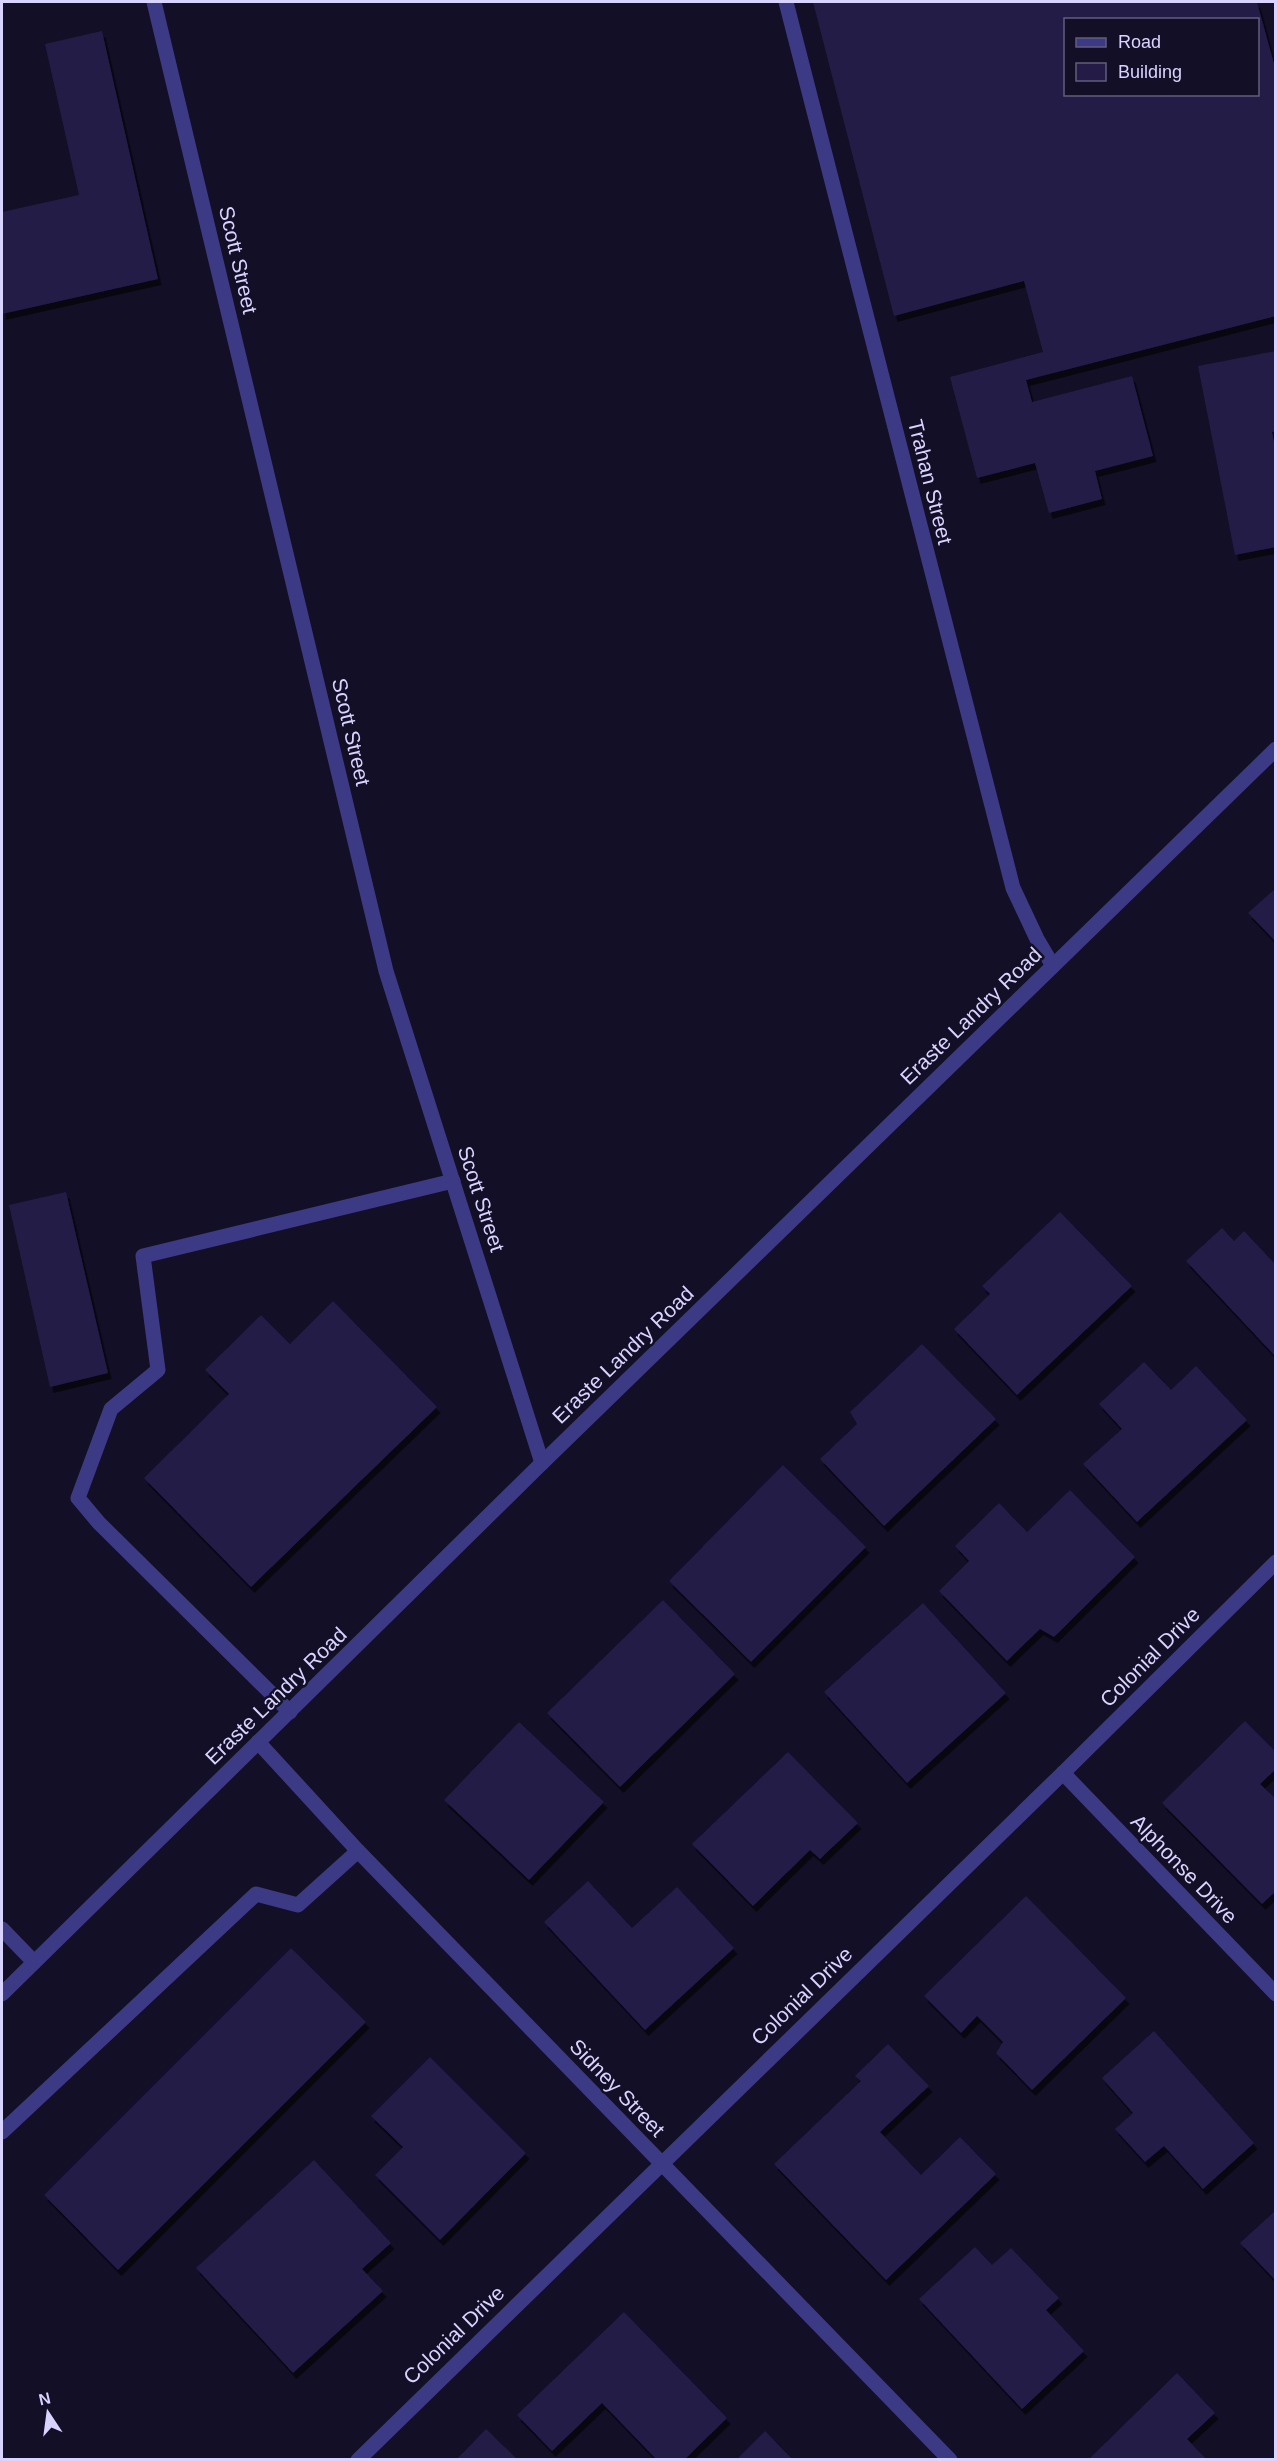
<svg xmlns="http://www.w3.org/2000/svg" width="1277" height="2461" font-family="Arial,sans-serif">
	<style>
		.building { fill: #241b47; fill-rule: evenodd; filter: url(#shadow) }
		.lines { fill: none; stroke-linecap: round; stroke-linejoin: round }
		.minor { stroke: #3d3a85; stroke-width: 15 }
		.labels { text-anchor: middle; stroke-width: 5; stroke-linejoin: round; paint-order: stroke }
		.street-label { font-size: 21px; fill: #d9d4ff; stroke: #130f26 }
	</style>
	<defs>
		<filter id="shadow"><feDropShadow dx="3.5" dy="6" stdDeviation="0" flood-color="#0009"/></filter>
	</defs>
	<rect width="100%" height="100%" fill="#130f26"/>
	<g class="building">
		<path d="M813,2H1257L1276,71V316L1026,380L1032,402L1132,376L1153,456L1095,471L1102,499L1049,513L1035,463L977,478L950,377L1043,352L1024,281L894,316ZM1066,20H1258V94H1066Z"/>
		<path d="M102,31L158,279L2,314V212L79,195L45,44Z"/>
		<path d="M1276,351V431L1272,432L1276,452V547L1235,555L1198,366Z"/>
		<path d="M1276,888V942L1248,913Z"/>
		<path d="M66,1192L108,1373L50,1387L9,1205Z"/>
		<path d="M1060,1212L1132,1286L1017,1395L954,1329L990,1294L982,1286Z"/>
		<path d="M1222,1228L1234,1241L1244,1231L1276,1265L1274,1283L1276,1285V1357L1186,1261Z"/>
		<path d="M333,1301L437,1407L251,1587L144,1478L229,1394L205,1370L261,1315L290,1344Z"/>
		<path d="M922,1344L996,1419L884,1526L820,1459L857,1424L850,1412Z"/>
		<path d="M1144,1362L1171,1390L1196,1366L1247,1420L1137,1522L1083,1464L1122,1429L1099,1404Z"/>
		<path d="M783,1465L866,1547L751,1662L669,1581Z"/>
		<path d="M1070,1490L1135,1557L1054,1637L1040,1629L1007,1661L939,1591L969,1561L955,1546L999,1503L1027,1532Z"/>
		<path d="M663,1600L735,1674L620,1787L547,1713Z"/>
		<path d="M923,1603L1006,1693L907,1783L824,1692Z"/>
		<path d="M1245,1721L1276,1752V1769L1260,1784L1276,1799V1891L1262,1904L1162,1803Z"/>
		<path d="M519,1722L604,1802L529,1880L444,1800Z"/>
		<path d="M788,1752L858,1823L820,1859L810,1850L753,1906L692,1844Z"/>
		<path d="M588,1881L632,1928L677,1887L734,1948L645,2030L544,1922Z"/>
		<path d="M1026,1896L1126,1998L1032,2090L996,2053L1003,2042L977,2016L961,2033L924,1996Z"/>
		<path d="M291,1948L366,2022L118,2270L44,2195Z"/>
		<path d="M1154,2031L1254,2143L1203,2189L1164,2146L1145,2162L1115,2129L1133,2113L1102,2078Z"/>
		<path d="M888,2044L929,2086L880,2132L921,2175L960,2137L996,2174L886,2280L774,2164L861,2081L855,2076Z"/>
		<path d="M430,2057L526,2153L440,2240L375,2175L403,2147L371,2116Z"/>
		<path d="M314,2160L391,2243L362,2269L383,2291L293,2373L196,2268Z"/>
		<path d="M1276,2210V2281L1240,2243Z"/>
		<path d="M975,2247L992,2265L1011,2248L1059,2298L1046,2310L1084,2351L1022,2409L919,2299Z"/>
		<path d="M624,2312L727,2418L684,2460H657L602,2403L552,2451L517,2415Z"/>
		<path d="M1177,2373L1215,2413L1187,2439L1207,2460H1088Z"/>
		<path d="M486,2429L518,2460H456Z"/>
		<path d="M765,2431L793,2460H736Z"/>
	</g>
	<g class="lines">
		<g class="minor">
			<path d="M154,2L386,971L542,1463"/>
			<path d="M786,2L1013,888L1037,939L1053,966"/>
			<path d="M290,1712L99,1523L78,1498L111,1409L158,1370L143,1256L453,1181"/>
			<path d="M258,1742L358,1851L950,2460"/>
			<path d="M1063,1773L1276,1994"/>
			<path d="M2,1929L34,1962"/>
			<path d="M2,1994L542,1463L1276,749"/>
			<path d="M2,2132L256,1894L298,1905L358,1851"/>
			<path d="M358,2460L1063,1773L1276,1562"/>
		</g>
	</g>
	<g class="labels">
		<g class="street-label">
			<text transform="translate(238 260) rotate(77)" y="7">Scott Street</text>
			<text transform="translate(930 482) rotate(76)" y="7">Trahan Street</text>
			<text transform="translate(351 732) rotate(77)" y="7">Scott Street</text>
			<text transform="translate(971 1016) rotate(-44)" y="7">Eraste Landry Road</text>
			<text transform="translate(481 1199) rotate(72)" y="7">Scott Street</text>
			<text transform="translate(623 1355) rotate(-44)" y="7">Eraste Landry Road</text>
			<text transform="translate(1150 1657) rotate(-45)" y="7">Colonial Drive</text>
			<text transform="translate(276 1696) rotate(-44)" y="7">Eraste Landry Road</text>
			<text transform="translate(1184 1869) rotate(46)" y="7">Alphonse Drive</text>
			<text transform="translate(802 1996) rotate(-44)" y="7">Colonial Drive</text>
			<text transform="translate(617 2088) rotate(46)" y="7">Sidney Street</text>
			<text transform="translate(454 2335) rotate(-44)" y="7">Colonial Drive</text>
		</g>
	</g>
	<rect width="1277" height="2461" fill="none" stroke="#d9d4ff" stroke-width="6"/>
	<rect x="1064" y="18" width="195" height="78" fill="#130f26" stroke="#625e7d" stroke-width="1.5"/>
	<rect x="1076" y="38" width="30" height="9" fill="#3d3a85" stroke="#625e7d" stroke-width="1.5"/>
	<text x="1118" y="48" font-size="18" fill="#d9d4ff">Road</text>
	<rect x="1076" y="63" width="30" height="18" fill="#241b47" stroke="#625e7d" stroke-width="1.5"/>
	<text x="1118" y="78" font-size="18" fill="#d9d4ff">Building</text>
	<g transform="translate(48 2413) rotate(347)" stroke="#130f26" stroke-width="4.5" paint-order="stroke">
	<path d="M0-4.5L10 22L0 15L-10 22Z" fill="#d9d4ff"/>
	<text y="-9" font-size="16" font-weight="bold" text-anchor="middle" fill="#d9d4ff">N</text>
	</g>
</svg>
